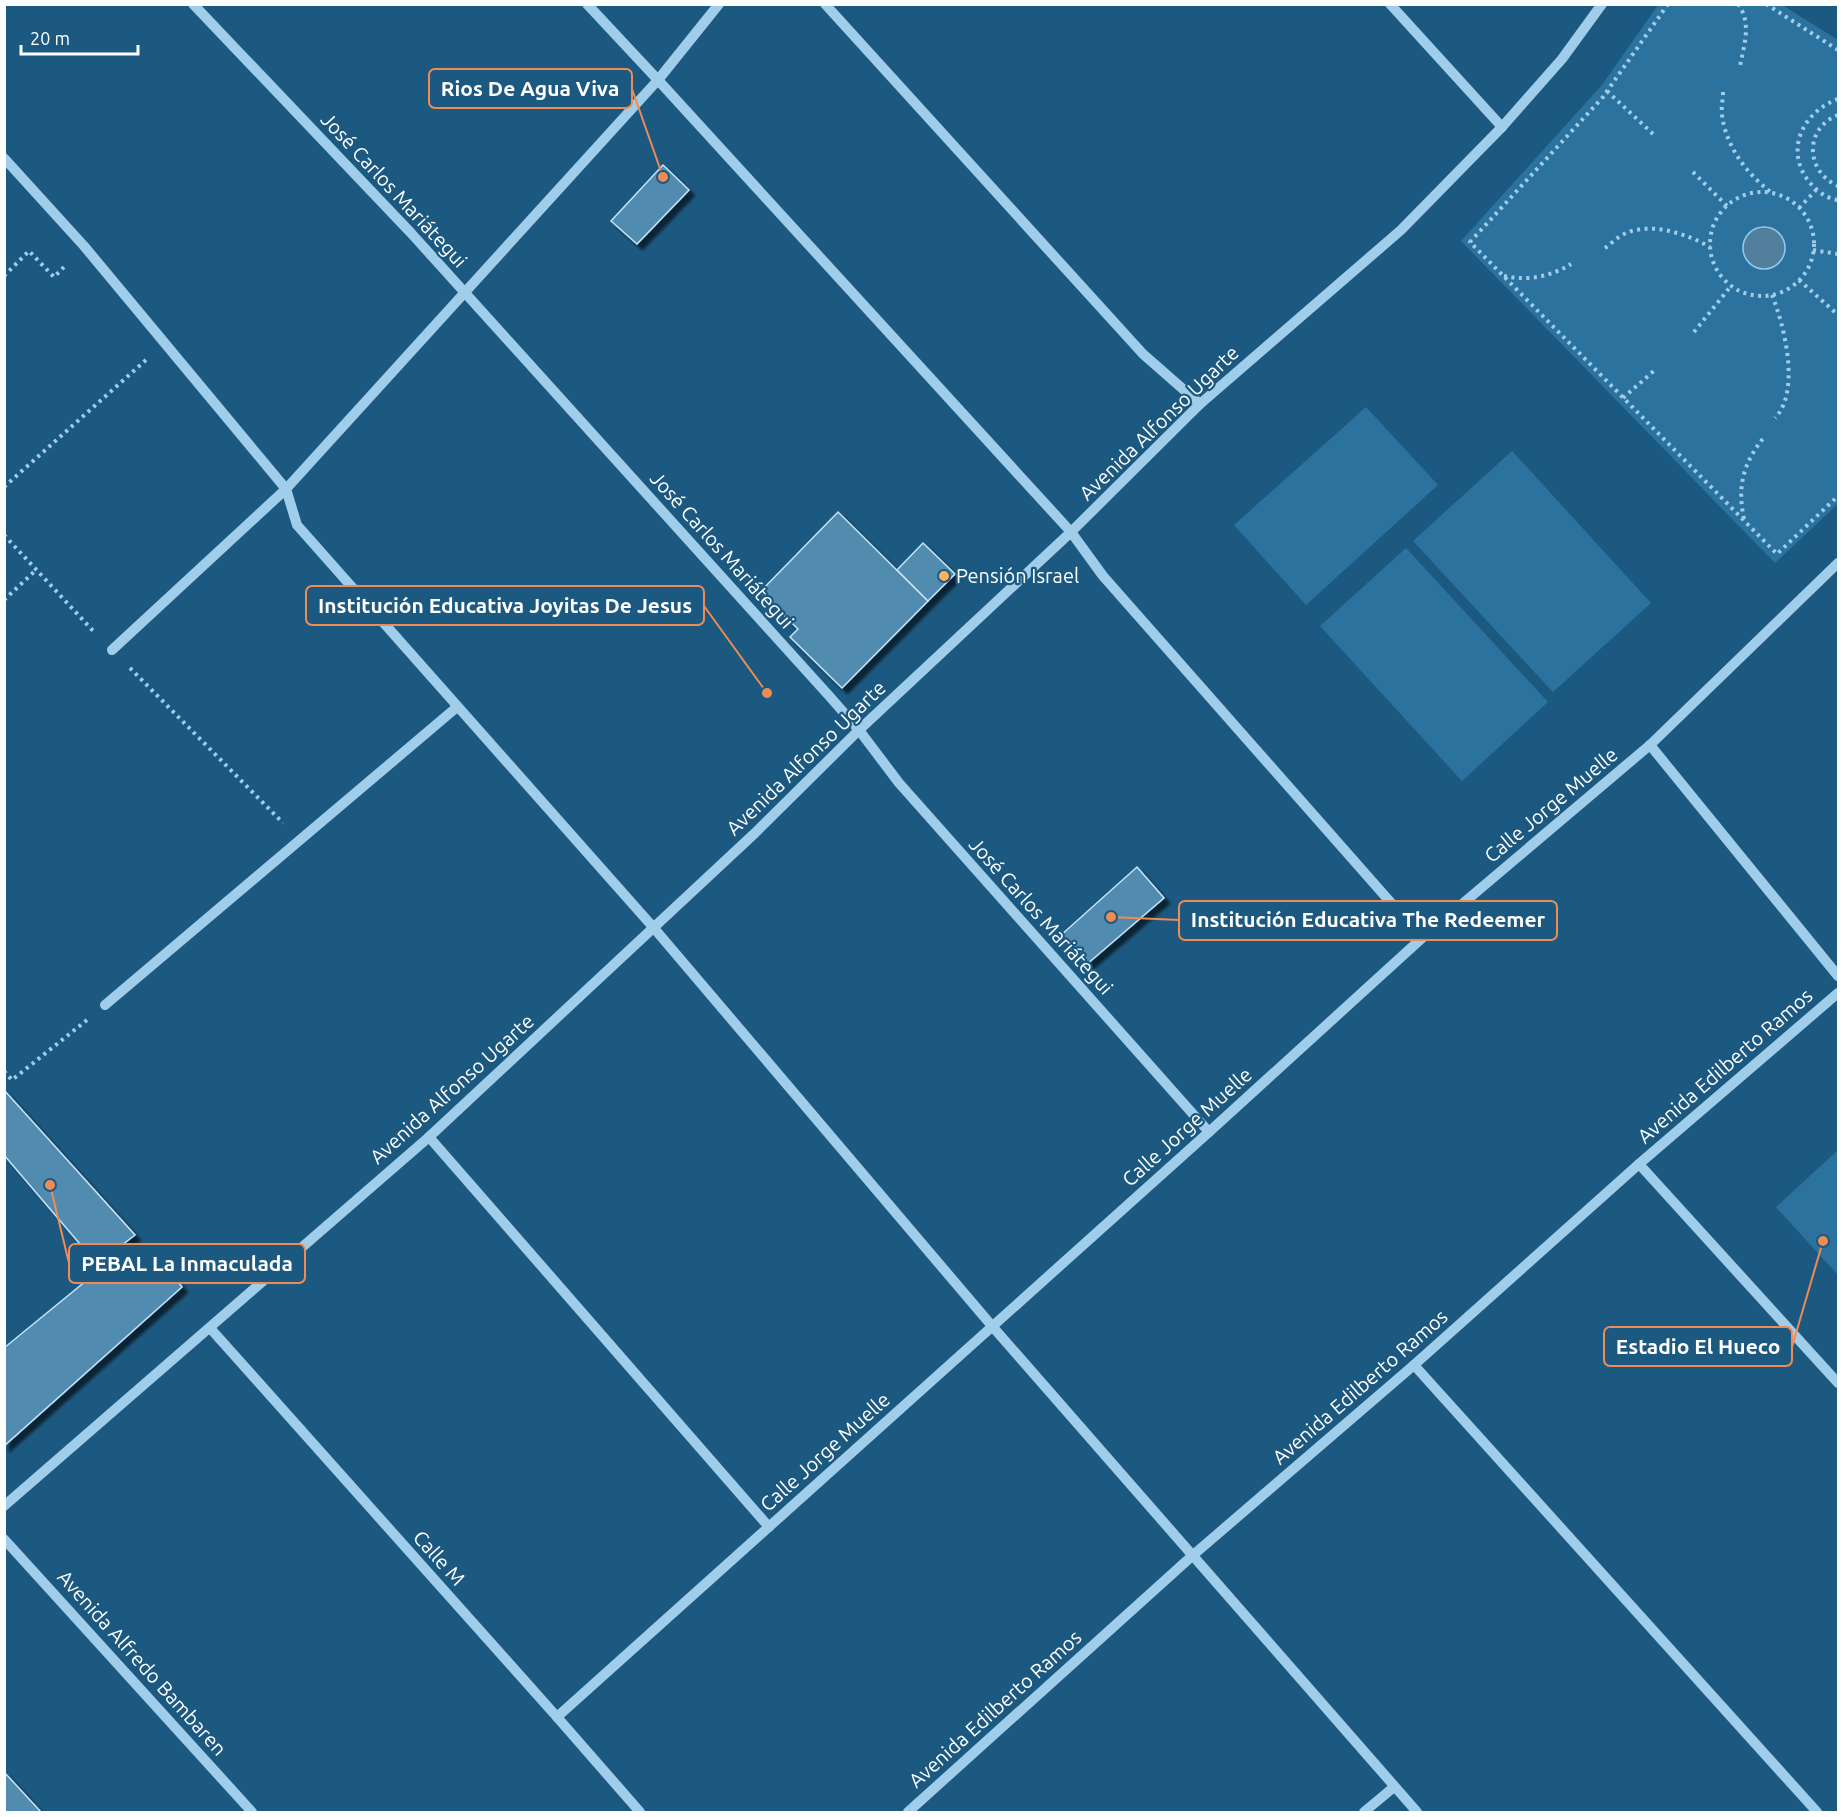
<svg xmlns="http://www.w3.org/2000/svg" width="1843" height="1817" font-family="Ubuntu,sans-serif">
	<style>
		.green { fill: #2b739e }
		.water { fill: #527f9b; stroke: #93cbec; stroke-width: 1.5 }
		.building { fill: #518bb0; stroke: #c4e4f7; stroke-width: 1.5; filter: url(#shadow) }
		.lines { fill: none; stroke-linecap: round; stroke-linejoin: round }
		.path { stroke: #a0ceea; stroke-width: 4; stroke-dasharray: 3 4.5; stroke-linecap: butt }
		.minor { stroke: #a0ceea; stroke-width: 10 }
		.poi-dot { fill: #fab25d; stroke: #1c5981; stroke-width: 2 }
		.labels { text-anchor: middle; stroke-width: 4.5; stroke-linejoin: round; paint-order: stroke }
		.street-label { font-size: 20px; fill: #fff; stroke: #1c5981 }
		.poi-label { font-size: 20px; fill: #fff; stroke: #1c5981; text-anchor: start }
		.leader { fill: none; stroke: #ef8b55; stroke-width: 2 }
		.callout-dot { fill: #ef8b55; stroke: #1c5981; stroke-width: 2 }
		.callout { fill: #1c5981; stroke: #ef8b55; stroke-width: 2 }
		.callout-label { font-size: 21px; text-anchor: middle; font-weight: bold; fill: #fff }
	</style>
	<defs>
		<filter id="shadow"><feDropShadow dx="5.5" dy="5.5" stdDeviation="1.5" flood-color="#0009"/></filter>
	</defs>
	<rect width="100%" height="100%" fill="#1c5981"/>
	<g class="green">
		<path d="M1658,5H1782L1838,40V504L1775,563L1461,241L1602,85Z"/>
		<path d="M1366,407L1438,485L1306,605L1234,525Z"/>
		<path d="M1512,451L1651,603L1553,692L1413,541Z"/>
		<path d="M1406,548L1548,702L1462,781L1320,626Z"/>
		<path d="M1838,1150V1275L1776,1207Z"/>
	</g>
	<circle class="water" cx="1764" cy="248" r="21"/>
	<g class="building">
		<path d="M663,165L689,190L637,244L611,221Z"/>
		<path d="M838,512L928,601L842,688L790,637L798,629L760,592Z"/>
		<path d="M923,543L955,574L928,601L897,570Z"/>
		<path d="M1137,867L1164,898L1086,965L1060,936Z"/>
		<path d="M4,1090L135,1235L97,1264L4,1155Z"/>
		<path d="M151,1248L182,1287L4,1446V1348L125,1249L137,1259Z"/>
		<path d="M4,1772L41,1812H4Z"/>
	</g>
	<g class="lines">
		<g class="path">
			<path d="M1668,4L1603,97L1470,242L1777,554L1838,496"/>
			<path d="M1738,4C1752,23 1744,45 1740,66"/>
			<path d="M1766,4L1838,50"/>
			<path d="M1607,91L1653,134"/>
			<path d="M1723,92C1723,100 1721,107 1722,115C1726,147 1747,174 1772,193"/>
			<path d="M1838,99C1802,112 1783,152 1811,184C1818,192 1828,199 1838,200"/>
			<path d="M1838,115C1803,129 1806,172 1838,186"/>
			<path d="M1693,172L1727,206"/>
			<circle cx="1762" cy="244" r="52"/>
			<path d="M1799,208L1816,190"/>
			<path d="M1605,248C1611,244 1617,237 1624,234C1650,221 1687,234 1710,247"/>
			<path d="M1813,250L1838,254"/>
			<path d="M4,276L29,251L54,277L67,264"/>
			<path d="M1504,276C1528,281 1550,277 1571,264"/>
			<path d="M1799,280L1838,315"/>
			<path d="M1772,295C1784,325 1801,391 1775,418"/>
			<path d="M1694,332L1731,286"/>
			<path d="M1623,398L1656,369"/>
			<path d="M4,487L147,359"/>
			<path d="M1744,519C1737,486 1743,463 1765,436"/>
			<path d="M4,535L95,633"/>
			<path d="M4,600L36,570"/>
			<path d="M130,668L283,823"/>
			<path d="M4,1071L12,1080L87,1020"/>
		</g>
		<g class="minor">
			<path d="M193,4L411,233L831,698L859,730L899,783L1209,1132"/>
			<path d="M587,4L658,80L1071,532L1103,576L1422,938"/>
			<path d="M825,4L1143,354L1200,404"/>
			<path d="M1390,4L1502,127"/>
			<path d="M4,158L84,246L286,489L297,525L653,927L992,1326L1417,1812"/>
			<path d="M112,650L286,489L658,80L719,4"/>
			<path d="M1650,745L1838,976"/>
			<path d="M105,1005L457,707"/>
			<path d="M429,1137L769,1527"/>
			<path d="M1639,1164L1838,1383"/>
			<path d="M210,1328L557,1717L640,1812"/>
			<path d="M1414,1365L1817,1812"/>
			<path d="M4,1506L429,1137L755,833L859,730L1071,532L1200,404L1401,230L1502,127L1562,59L1602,4"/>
			<path d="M4,1539L252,1812"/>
			<path d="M557,1717L1209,1132L1422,938L1650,745L1838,563"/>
			<path d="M908,1812L1192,1556L1414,1365L1639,1164L1838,993"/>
			<path d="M1364,1812L1394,1787"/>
		</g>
	</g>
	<circle class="poi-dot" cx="944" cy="576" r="6"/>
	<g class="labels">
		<g class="street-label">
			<text transform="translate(394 190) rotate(47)" y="7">José Carlos Mariátegui</text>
			<text transform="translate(1159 423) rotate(-44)" y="7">Avenida Alfonso Ugarte</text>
			<text transform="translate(722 550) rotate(48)" y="7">José Carlos Mariátegui</text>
			<text transform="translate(806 758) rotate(-44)" y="7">Avenida Alfonso Ugarte</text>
			<text transform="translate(1551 805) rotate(-40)" y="7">Calle Jorge Muelle</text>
			<text transform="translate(1041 916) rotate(48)" y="7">José Carlos Mariátegui</text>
			<text transform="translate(1725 1066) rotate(-41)" y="7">Avenida Edilberto Ramos</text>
			<text transform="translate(452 1089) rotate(-42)" y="7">Avenida Alfonso Ugarte</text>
			<text transform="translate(1187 1127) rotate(-42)" y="7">Calle Jorge Muelle</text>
			<text transform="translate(1360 1387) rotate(-41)" y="7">Avenida Edilberto Ramos</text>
			<text transform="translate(825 1452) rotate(-42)" y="7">Calle Jorge Muelle</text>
			<text transform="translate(439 1558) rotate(48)" y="7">Calle M</text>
			<text transform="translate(142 1663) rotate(48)" y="7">Avenida Alfredo Bambaren</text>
			<text transform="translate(995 1709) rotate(-42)" y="7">Avenida Edilberto Ramos</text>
		</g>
		<g class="poi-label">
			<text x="956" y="583">Pensión Israel</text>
		</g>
	</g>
	<path class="leader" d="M663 177L632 89M767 693L704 606M1111 917L1179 920M50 1185L69 1263M1823 1241L1792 1347"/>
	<g class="callout-dot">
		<circle cx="663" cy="177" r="6"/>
		<circle cx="767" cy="693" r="6"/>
		<circle cx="1111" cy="917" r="6"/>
		<circle cx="50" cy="1185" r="6"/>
		<circle cx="1823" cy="1241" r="6"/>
	</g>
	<g class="callout">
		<rect x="429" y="69" width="203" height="39" rx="6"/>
		<rect x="306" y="586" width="398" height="39" rx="6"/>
		<rect x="1179" y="901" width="378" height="39" rx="6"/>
		<rect x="69" y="1244" width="236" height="39" rx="6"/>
		<rect x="1604" y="1327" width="188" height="39" rx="6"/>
	</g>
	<g class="callout-label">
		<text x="530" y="96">Rios De Agua Viva</text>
		<text x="505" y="613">Institución Educativa Joyitas De Jesus</text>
		<text x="1368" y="927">Institución Educativa The Redeemer</text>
		<text x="187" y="1271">PEBAL La Inmaculada</text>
		<text x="1698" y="1354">Estadio El Hueco</text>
	</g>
	<rect width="1843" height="1817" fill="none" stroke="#ffffff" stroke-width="12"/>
	<path d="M21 45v9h117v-9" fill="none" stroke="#ffffff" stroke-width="3"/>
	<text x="30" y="45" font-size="18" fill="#ffffff" stroke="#1c5981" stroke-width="4.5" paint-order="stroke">20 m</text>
</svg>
